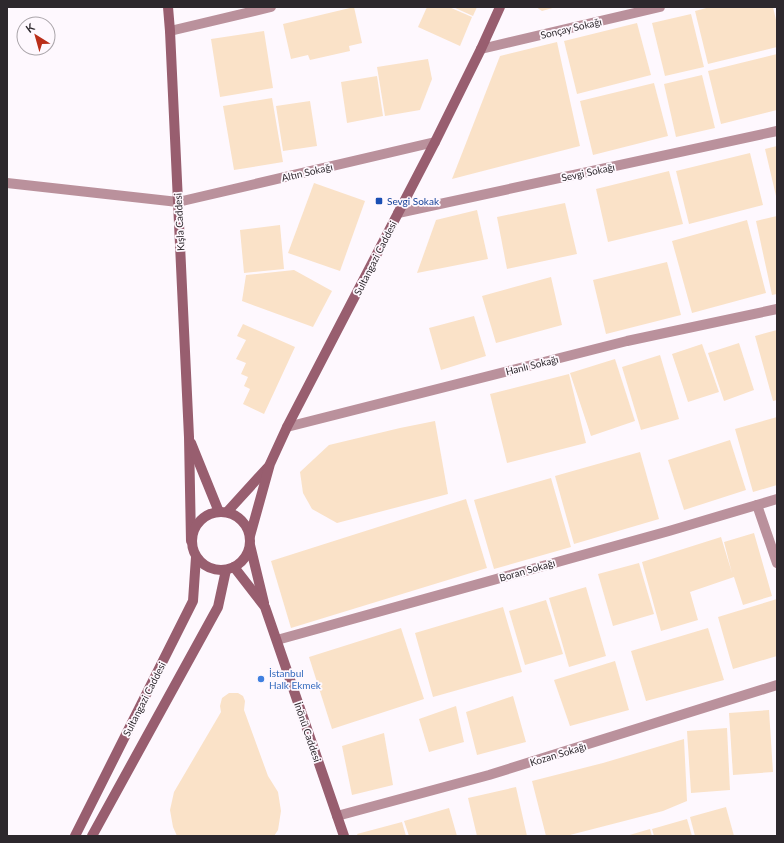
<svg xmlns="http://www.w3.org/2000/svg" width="784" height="843" font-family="Lato,sans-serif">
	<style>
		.building { fill: #fae2c8 }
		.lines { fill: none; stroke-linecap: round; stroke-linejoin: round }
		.street { stroke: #ba919c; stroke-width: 10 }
		.secondary { stroke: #985e6f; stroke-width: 10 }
		.transit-dot { fill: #1a4fb4; stroke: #fef8fe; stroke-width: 1.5 }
		.shop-dot { fill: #3f7fe0; stroke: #fef8fe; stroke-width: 1.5 }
		.labels { text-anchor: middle; stroke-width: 3.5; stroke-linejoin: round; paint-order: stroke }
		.street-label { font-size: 10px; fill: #2d282d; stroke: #fef8fe }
		.transit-label { font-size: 10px; fill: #164399; stroke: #fef8fe; text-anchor: start }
		.shop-label { font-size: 10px; fill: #366cbe; stroke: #fef8fe; text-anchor: start }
	</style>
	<rect width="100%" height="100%" fill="#fef8fe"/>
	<g class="building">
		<path d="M354,7L362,43L349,46L350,51L310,60L308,55L291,59L283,24Z"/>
		<path d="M427,7H449L472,17L460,46L418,27Z"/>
		<path d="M453,7H477L473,16Z"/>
		<path d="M536,7H556L542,11Z"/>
		<path d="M710,7H773L777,24V47L708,64L695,11Z"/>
		<path d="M691,14L704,67L665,76L652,23Z"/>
		<path d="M637,23L651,75L577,94L564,41Z"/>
		<path d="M264,31L273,88L220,97L211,39Z"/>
		<path d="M557,42L580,146L452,179L500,56Z"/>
		<path d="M777,54V110L721,124L708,71Z"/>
		<path d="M428,59L432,79L420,110L385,116L377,67Z"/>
		<path d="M702,75L715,128L676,137L664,84Z"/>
		<path d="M377,76L383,116L347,123L341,82Z"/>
		<path d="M654,83L668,136L593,155L580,101Z"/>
		<path d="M272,98L283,162L234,170L223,106Z"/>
		<path d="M310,101L317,146L283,151L276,106Z"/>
		<path d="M777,146V196H776L765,149Z"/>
		<path d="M750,153L763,205L689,224L676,171Z"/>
		<path d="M669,171L683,224L608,242L596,189Z"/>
		<path d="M314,183L365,201L340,271L288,253Z"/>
		<path d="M565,203L577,254L507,269L497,217Z"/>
		<path d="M477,210L488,259L417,273L436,220Z"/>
		<path d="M777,216V294L772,295L756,221Z"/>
		<path d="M747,220L766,293L692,313L672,241Z"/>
		<path d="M280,225L284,269L244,273L240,230Z"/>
		<path d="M667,262L681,315L606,334L593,280Z"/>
		<path d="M294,270L332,291L313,327L242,301L246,275Z"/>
		<path d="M551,277L562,325L496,343L482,296Z"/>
		<path d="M474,316L486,356L441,370L429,328Z"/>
		<path d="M243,324L295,347L264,414L243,404L250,389L244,386L248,377L241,374L246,363L236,359L246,340L237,336Z"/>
		<path d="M777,330V400L773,401L755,336Z"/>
		<path d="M739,343L754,390L724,401L708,353Z"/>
		<path d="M702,344L719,392L688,402L672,354Z"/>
		<path d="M660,355L679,419L641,430L622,367Z"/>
		<path d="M615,359L635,421L591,436L570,373Z"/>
		<path d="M569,374L586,443L507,463L490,394Z"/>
		<path d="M777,417V485L753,492L735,429Z"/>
		<path d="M435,421L448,494L337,523L312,509L303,493L300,472L329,445L400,428Z"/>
		<path d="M730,440L746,490L684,510L668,460Z"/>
		<path d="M640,452L659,519L574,544L555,476Z"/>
		<path d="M551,478L571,547L494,569L474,500Z"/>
		<path d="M466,499L487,568L291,628L271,561Z"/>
		<path d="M754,533L772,596L743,605L734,577L690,592L698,620L661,631L642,562L721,537L732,573L724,542Z"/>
		<path d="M639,563L654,614L613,626L598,574Z"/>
		<path d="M586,587L606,656L569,667L549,598Z"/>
		<path d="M777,599V656L733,669L718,617Z"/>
		<path d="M546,600L563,654L525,665L509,611Z"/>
		<path d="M503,607L522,672L433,697L415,633Z"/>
		<path d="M401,628L424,699L332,729L309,657Z"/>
		<path d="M708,628L724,680L646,701L631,651Z"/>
		<path d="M615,661L629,710L570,726L554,680Z"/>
		<path d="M229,693H238L243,696L245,701L244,710L268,776L278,792L281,811L278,830L274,836H177L173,827L170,810L174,792L221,712L220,706L222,698Z"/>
		<path d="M513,696L526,742L477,755L466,712Z"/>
		<path d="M456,706L464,742L429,752L419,719Z"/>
		<path d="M769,710L773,772L733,775L729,713Z"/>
		<path d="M727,728L730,790L691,793L687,731Z"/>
		<path d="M384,733L393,785L352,795L342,746Z"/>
		<path d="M684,739L687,801L663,811L566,836H546L532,781L603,763Z"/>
		<path d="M516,787L527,836H477L468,798Z"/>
		<path d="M726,807L734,836H695L690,817Z"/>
		<path d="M449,808L457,836H409L404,821Z"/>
		<path d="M687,819L692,836H654L652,829Z"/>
		<path d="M402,822L406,836H358L357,834Z"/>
		<path d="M650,829L652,836H626Z"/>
	</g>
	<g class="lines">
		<g class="street">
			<path d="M170,31L271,7"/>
			<path d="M481,49L660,7"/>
			<path d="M7,183L178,202L435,142"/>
			<path d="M398,213L777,131"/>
			<path d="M287,427L627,341L777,309"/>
			<path d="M757,505L777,563"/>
			<path d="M277,640L669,531L777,499"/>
			<path d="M337,816L489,775L777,685"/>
		</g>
		<g class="secondary">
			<path d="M168,7L170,31L189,437L191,541"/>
			<path d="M191,443L219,512"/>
			<circle cx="221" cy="541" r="29"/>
			<path d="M227,512L269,466"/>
			<path d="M250,536L270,464L287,427L435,142L481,49L500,7"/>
			<path d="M250,545L264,603"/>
			<path d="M234,567L265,607L344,836"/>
			<path d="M75,836L193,601L196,557"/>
			<path d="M92,836L218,607L226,570"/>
		</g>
	</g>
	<rect class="transit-dot" x="375" y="197" width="8" height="8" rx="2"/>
	<circle class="shop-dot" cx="261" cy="679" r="4"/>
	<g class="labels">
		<g class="street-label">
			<text transform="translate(571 28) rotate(-13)" y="4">Sonçay Sokağı</text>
			<text transform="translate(307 172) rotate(-13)" y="4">Altın Sokağı</text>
			<text transform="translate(588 172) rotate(-12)" y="4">Sevgi Sokağı</text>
			<text transform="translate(179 222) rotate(-93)" y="4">Kışla Caddesi</text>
			<text transform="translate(375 258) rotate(-63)" y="4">Sultangazi Caddesi</text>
			<text transform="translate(532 365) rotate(-14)" y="4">Hanlı Sokağı</text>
			<text transform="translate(527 570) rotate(-16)" y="4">Boran Sokağı</text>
			<text transform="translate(144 699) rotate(-63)" y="4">Sultangazi Caddesi</text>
			<text transform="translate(308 732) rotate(71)" y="4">İnönü Caddesi</text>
			<text transform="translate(558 754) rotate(-17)" y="4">Kozan Sokağı</text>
		</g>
		<g class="transit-label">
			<text x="387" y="205">Sevgi Sokak</text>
		</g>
		<g class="shop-label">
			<text x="269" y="677">İstanbul<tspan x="269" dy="12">Halk Ekmek</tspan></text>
		</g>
	</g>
	<rect width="784" height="843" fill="none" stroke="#2d282d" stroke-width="16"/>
	<g transform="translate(36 36) rotate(323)"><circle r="19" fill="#fef8fe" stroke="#aaa5aa"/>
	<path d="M0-3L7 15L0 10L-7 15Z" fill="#ba2e19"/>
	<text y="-6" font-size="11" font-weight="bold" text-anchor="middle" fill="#2d282d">K</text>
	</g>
</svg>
